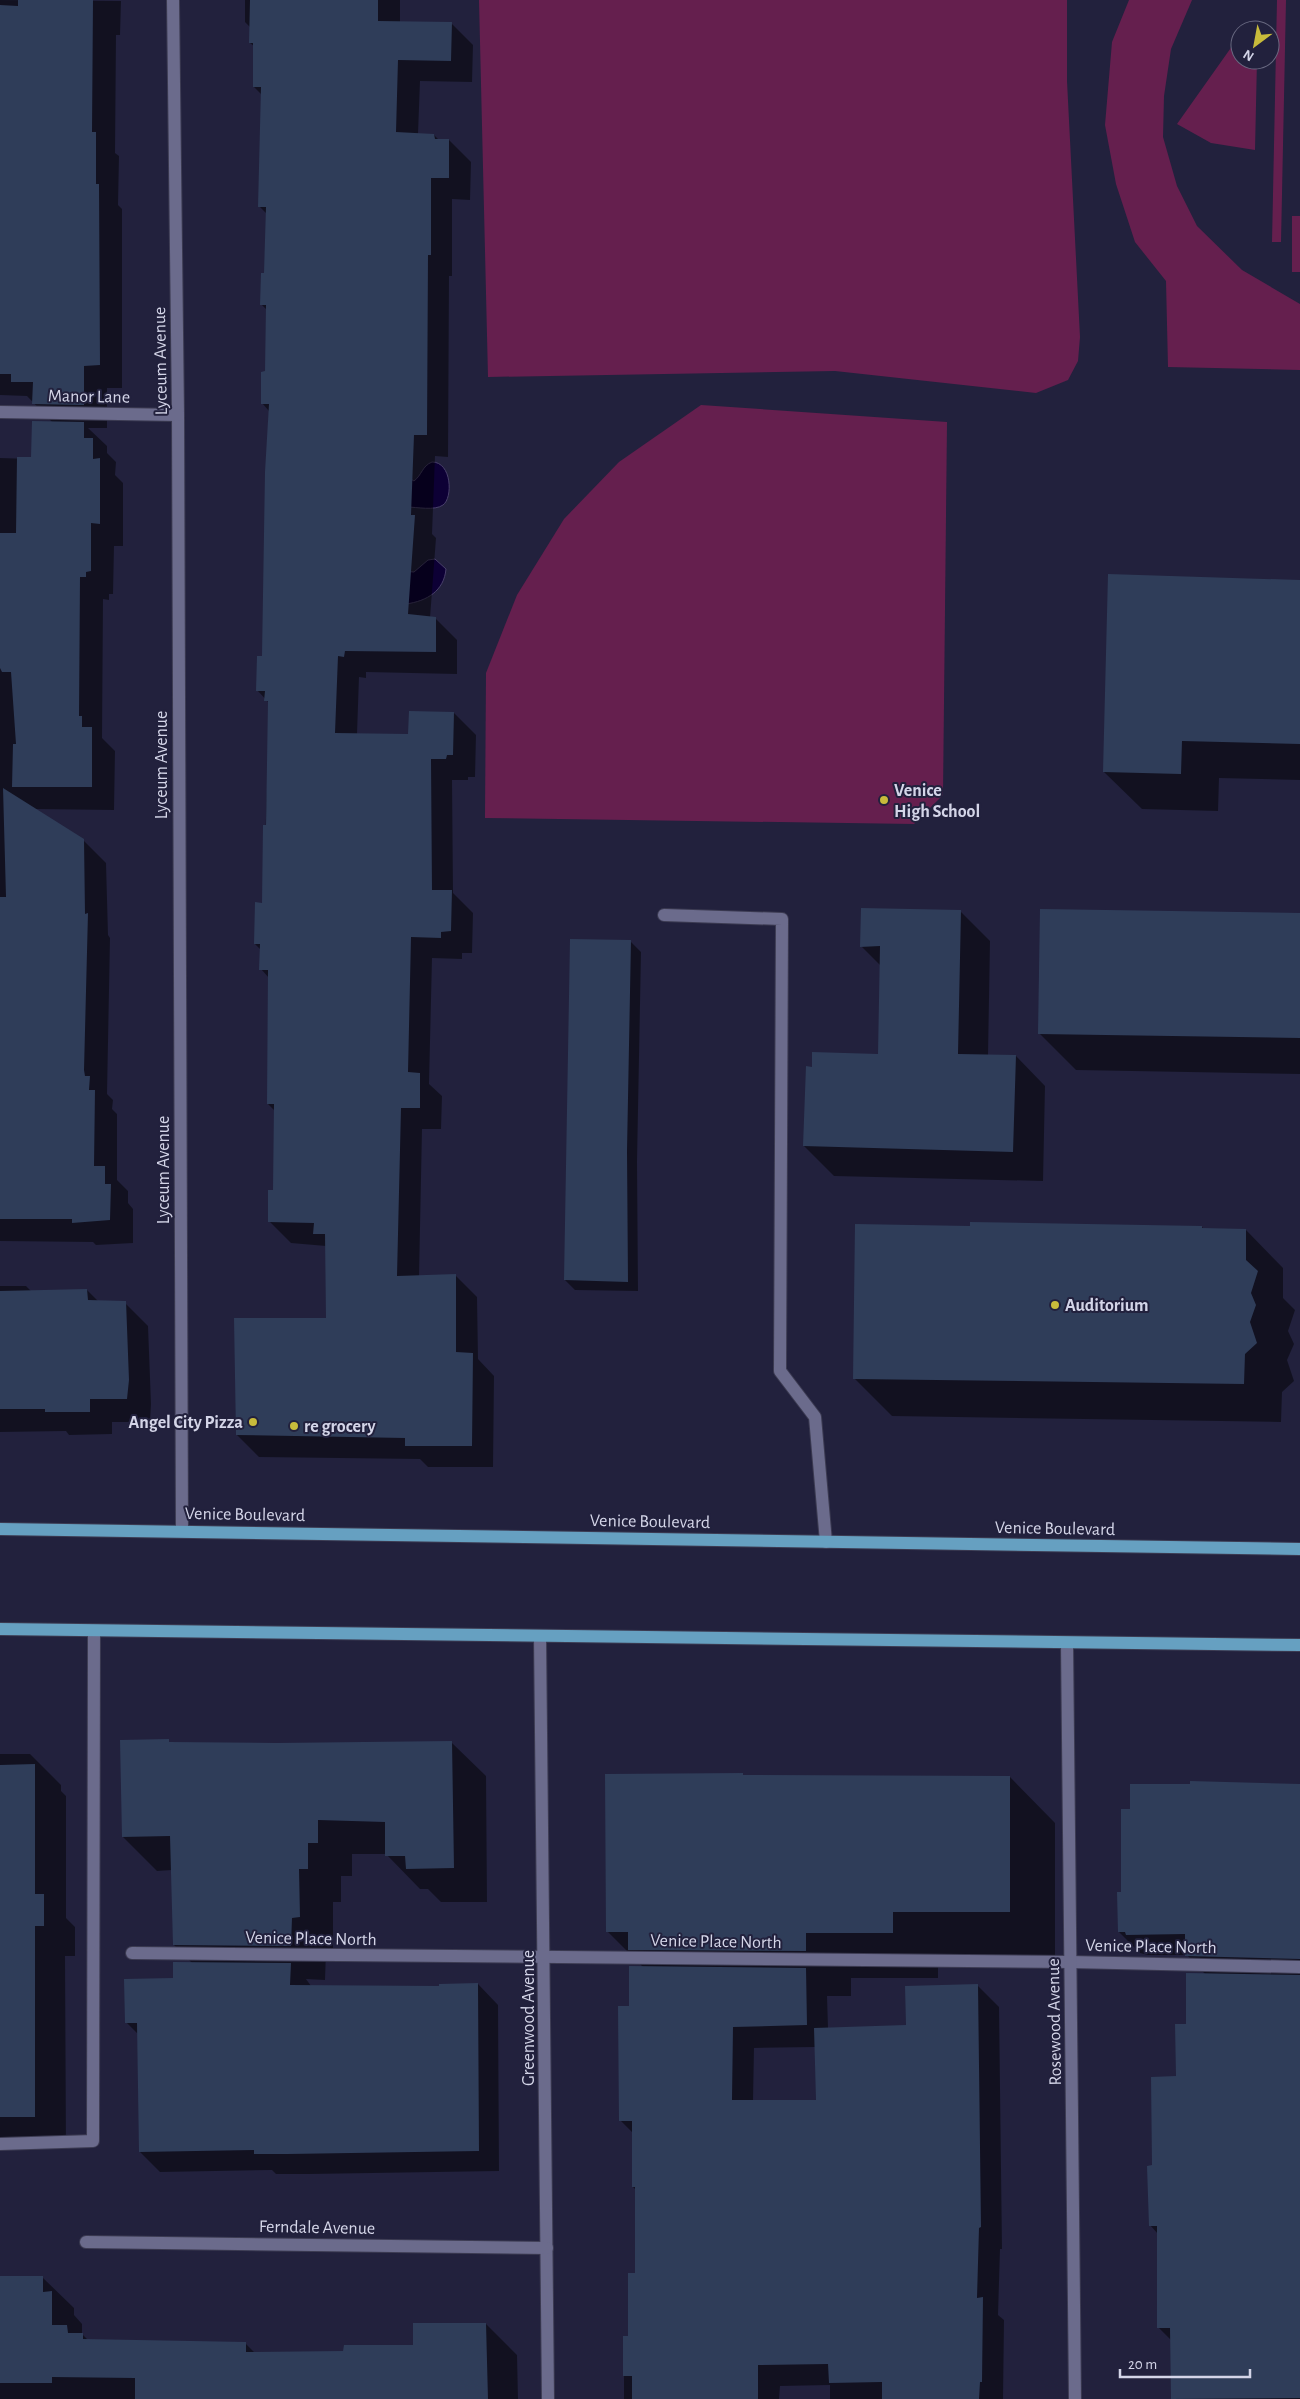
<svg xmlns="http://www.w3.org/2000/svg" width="1300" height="2399" font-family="'Alegreya Sans',sans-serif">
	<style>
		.green { fill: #651f4e }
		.water { fill: #0d0035; stroke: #49406b }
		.shadow { fill: #0007; fill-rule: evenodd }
		.building { fill: #2f3d59 }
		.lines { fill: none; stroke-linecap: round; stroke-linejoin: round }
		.service-casing { stroke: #3c3b52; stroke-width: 14 }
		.minor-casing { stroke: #3c3b52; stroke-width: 14 }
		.primary-casing { stroke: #3c3b52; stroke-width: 14 }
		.service { stroke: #6b6b8c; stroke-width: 12 }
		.minor { stroke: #6b6b8c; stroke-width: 12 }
		.primary { stroke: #66a0c1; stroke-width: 12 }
		.poi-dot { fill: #c8bb3b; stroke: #22213d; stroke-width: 2 }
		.labels { text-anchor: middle; stroke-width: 4; stroke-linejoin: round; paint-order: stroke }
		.street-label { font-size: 18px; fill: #d4d5e8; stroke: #22213d }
		.poi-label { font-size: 18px; font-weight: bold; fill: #d4d5e8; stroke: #22213d; text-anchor: start }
	</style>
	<rect width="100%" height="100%" fill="#22213d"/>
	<g class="green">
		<path d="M479,0H1067V81L1080,337L1078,361L1068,380L1036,393L835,371L488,377Z"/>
		<path d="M1129,0H1192L1171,49L1164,96L1163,137L1177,186L1197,226L1242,270L1300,304V370L1168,367L1166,281L1135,242L1116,184L1105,125L1112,42Z"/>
		<path d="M1277,0H1286L1281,242H1272Z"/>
		<path d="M1240,35V60H1257L1255,150L1211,143L1177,124Z"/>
		<rect x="1292" y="216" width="8" height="56"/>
		<path d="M701,405L947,422L943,795L914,824L485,818L486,673L517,595L564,519L619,462Z"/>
	</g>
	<g class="water">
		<path d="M432,462C452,462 453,498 443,505C435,511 416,507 407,507L406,476L414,481C422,475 422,466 432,462Z"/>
		<path d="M435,559L446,569C444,591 427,601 406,604L402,571L414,572L428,560Z"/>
	</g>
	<g class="shadow">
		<path d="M0,0L121,1L120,35H116L115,153L119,156L118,205L122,209V388H107V428H88L107,446V453L116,462L115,475L123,483V546H114L113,594H109V600L103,599L102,738L115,751L114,810L34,809L83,840L106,863L108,935L110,938L107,1094L113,1100L112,1109L117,1114V1180L128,1191V1203L133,1209V1243L96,1245L93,1242L0,1241V458L32,459L52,422L27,396L0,395Z"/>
		<path d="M245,0H400V22L452,24L473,45L472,82L420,81L418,134L434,135L439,140H449L471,162L470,200L452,199V276H449L448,457L435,456L432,534L436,538L430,618H435L457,640V674L366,672V678L359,677L357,734L409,735L454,713L476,735L475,777H468V780H452L453,893L473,913L472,953H462V959L432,958L429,1084L442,1096L441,1129H422L419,1277L455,1275L477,1297L478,1359L494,1376L493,1467H428L420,1459L259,1457L237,1435L327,1319L326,1246L291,1243L269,1221L274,1191L275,1111L268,1104L269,978L261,969V950L255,944L263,904L270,704L257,690L263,657L269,411L262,403L267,372L268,311L261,304L266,274L267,214L260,207L262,95L254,87L255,47L250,43L251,28L245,22Z"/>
		<path d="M1300,581V780L1219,778L1218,811L1142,809L1104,772Z"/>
		<path d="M961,912L990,941L988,1056H1016L1045,1086L1043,1181L834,1176L804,1146L813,1068L879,1055L881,966L861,946Z"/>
		<path d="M1300,914V1074L1076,1070L1040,1034Z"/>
		<path d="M631,942L641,952L637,1162L638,1291L575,1290L565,1280Z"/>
		<path d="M971,1227H1202L1204,1229L1246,1230L1283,1268V1298L1295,1310L1288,1331L1294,1344L1287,1360L1294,1381L1282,1392L1281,1422L892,1416L854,1378Z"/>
		<path d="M0,1286H26L31,1291L87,1290L98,1301L125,1303L148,1326L151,1404L150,1422H112V1434L69,1435L66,1431L0,1432V1452Z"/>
		<path d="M452,1743L486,1776L487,1902H441L428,1889H420L386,1854H352V1876H341V1902H333V1950L326,1951L325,1980L306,1979L311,1986L440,1987L478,1984L498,2005L499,2171L309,2174H276L272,2170L160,2172L140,2152L138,2034L126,2022L192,1963L174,1945L172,1870L157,1871L123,1837L277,1744Z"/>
		<path d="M0,1754H30L61,1785V1791L66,1796V1918L75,1927V1956H65L66,2148H0Z"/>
		<path d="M742,1774L745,1777H1010L1055,1823V1957H938V1978H851V1996H827L828,2028L907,2027L977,1985L999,2007L1002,2249H1000L998,2315L1004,2320L1003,2399H830V2385L780,2386L779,2399H624V2360L629,2337L636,2274V2190L633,2187V2133L621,2121L630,2007L643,1967L607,1931ZM815,2047L817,2102L753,2101L754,2048Z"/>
		<path d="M1300,1784V2399H1172L1171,2340L1158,2327V2234L1150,2225L1154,2167L1177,2077L1187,2025L1205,1974L1187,1955H1148L1140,1953L1119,1932L1131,1810L1250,1785Z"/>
		<path d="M0,2277H42L74,2308V2315L82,2324V2334L89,2341L245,2343L255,2353L344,2352L414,2346L486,2324L517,2355L518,2399H0Z"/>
	</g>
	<g class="building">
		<path d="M18,0H93L92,132H96V184H99L100,365L84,366V405L32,404L33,382H11V374H0V5L18,6Z"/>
		<path d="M250,0H378V21L452,22L451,61L398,60L396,132L434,134L435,139H449V178H431V255H428L427,435H414L411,515H415L408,614L436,617V652L345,651L344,657L338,656L335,733L408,734L409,711L454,712L453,755H447L446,759H431L432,890H452L451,931L441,932V938L411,937L408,1072L420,1073V1108H401L397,1276L456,1274V1352L473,1353L472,1446H405V1438L236,1435L234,1318H326L325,1234H313L314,1223L268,1222V1190H273L274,1104H267L268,970H259L260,944H254L255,902L262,903L263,825H266L268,701H264L265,691H256L257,656H262L265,472L269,404H261V372L265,371L266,305H260L261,273H264L266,207H258L261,87H253V43H249Z"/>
		<path d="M32,421L84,422V438H93V459L100,458V524L91,523V571L86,572V577H80L79,716H82V727H92V787H12L13,744H16L11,672H2L0,668V533H16L17,457H31Z"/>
		<path d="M1108,574L1300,580V744L1182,741L1181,774L1103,772Z"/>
		<path d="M3,788L84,839L85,914L88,913L84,1070L85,1076H90L89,1090H95L94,1166H105V1184H111L110,1220L72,1223V1219H0V897H6Z"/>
		<path d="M861,908L961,910L958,1054L1016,1055L1013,1152L803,1146L806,1066L812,1067V1052L878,1054L880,946L860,947Z"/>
		<path d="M1040,909L1300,913V1038L1038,1034Z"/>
		<path d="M570,939L631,940L627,1151L628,1282L564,1280Z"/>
		<path d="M970,1222L1202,1226V1228L1246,1229V1260L1258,1271L1251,1293L1256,1305L1250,1322L1257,1343L1245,1354L1244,1384L853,1379L855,1224L970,1226Z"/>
		<path d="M87,1289L88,1300L126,1301L129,1380L127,1399H90V1412H45V1409H0V1291Z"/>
		<path d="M169,1739V1742L277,1743L452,1741L454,1868L406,1869L405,1856H385V1822L318,1820V1843H308V1869H299L300,1917L292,1918L291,1946L173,1945L170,1836L122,1837L120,1740Z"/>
		<path d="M35,1764V1894H44V1926H35V2117H0V1765Z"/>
		<path d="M743,1773V1775L1010,1776V1912H893V1933H806V1951L628,1950V1932H606L605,1774Z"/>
		<path d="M1190,1781L1300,1784V1959L1185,1956V1934L1126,1935L1125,1932H1118L1117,1892H1121V1809H1130V1784H1190Z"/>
		<path d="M173,1962L291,1963L290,1985L439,1986V1984L478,1983L479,2151L288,2154H254V2150L139,2152L137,2023H125L124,1979L173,1978Z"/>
		<path d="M629,1966L806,1968L807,2025L733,2027L732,2100H816L814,2028L906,2025L905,1986L978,1984L981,2227L979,2228L977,2298L983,2297L982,2382H980L979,2399H882V2382L829,2383L828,2364L758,2365V2399H632V2376H623V2336H628V2273H635V2187H632V2121H619L618,2006H629Z"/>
		<path d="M1186,1973L1300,1975V2398L1171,2399L1170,2328H1157V2226H1149L1147,2166L1152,2165L1151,2077L1176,2076L1175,2024H1186Z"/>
		<path d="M0,2276H43V2292L52,2291V2325H67L68,2333H83V2339L246,2342V2352L343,2351L344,2345H413V2323H486L488,2399H135V2378L52,2377V2383H0Z"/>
	</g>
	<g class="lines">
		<defs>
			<g id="service">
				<path d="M664,915L782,919L780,1371L815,1417L826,1542"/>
				<path d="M132,1953L1071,1962L1300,1967"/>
				<path d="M0,2144L93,2141L94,1631"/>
			</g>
			<g id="minor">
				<path d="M173,0L178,415L182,1531"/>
				<path d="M0,412L178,415"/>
				<path d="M540,1637L548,2399"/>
				<path d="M1067,1644L1075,2399"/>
				<path d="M86,2242L547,2248"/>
			</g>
			<g id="primary">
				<path d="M0,1529L1300,1549"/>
				<path d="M0,1629L1300,1645"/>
			</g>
		</defs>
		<use href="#service" class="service-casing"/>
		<use href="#minor" class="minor-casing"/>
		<use href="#primary" class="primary-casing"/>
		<use href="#service" class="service"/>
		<use href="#minor" class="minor"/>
		<use href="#primary" class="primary"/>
	</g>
	<g class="poi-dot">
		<circle cx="884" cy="800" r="5"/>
		<circle cx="1055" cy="1305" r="5"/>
		<circle cx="253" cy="1422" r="5"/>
		<circle cx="294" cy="1426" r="5"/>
	</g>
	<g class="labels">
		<g class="street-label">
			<text transform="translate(160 361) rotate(-91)" y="6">Lyceum Avenue</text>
			<text transform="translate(89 396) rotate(1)" y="6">Manor Lane</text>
			<text transform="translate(161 765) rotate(-90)" y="6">Lyceum Avenue</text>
			<text transform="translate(163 1170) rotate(-90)" y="6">Lyceum Avenue</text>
			<text transform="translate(245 1514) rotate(1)" y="6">Venice Boulevard</text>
			<text transform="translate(650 1521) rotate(1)" y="6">Venice Boulevard</text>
			<text transform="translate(1055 1528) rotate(1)" y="6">Venice Boulevard</text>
			<text transform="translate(311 1938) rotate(1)" y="6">Venice Place North</text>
			<text transform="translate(716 1941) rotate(1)" y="6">Venice Place North</text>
			<text transform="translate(1151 1946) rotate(1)" y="6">Venice Place North</text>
			<text transform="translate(528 2018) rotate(-90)" y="6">Greenwood Avenue</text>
			<text transform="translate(1054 2022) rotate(-91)" y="6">Rosewood Avenue</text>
			<text transform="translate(317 2227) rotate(1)" y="6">Ferndale Avenue</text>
		</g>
		<g class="poi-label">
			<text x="894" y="796">Venice<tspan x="894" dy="21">High School</tspan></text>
			<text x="1065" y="1311">Auditorium</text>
			<text x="243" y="1428" text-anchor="end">Angel City Pizza</text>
			<text x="304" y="1432">re grocery</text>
		</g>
	</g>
	<g transform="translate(1255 45) rotate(212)"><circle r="24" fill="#22213d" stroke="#696981"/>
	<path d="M0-4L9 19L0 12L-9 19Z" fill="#c8bb3b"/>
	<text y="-8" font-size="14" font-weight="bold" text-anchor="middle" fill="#d4d5e8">N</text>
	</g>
	<path d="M1120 2369v8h130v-8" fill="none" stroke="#d4d5e8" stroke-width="2.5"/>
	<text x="1128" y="2369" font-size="15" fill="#d4d5e8" stroke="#22213d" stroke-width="4" paint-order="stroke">20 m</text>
</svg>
